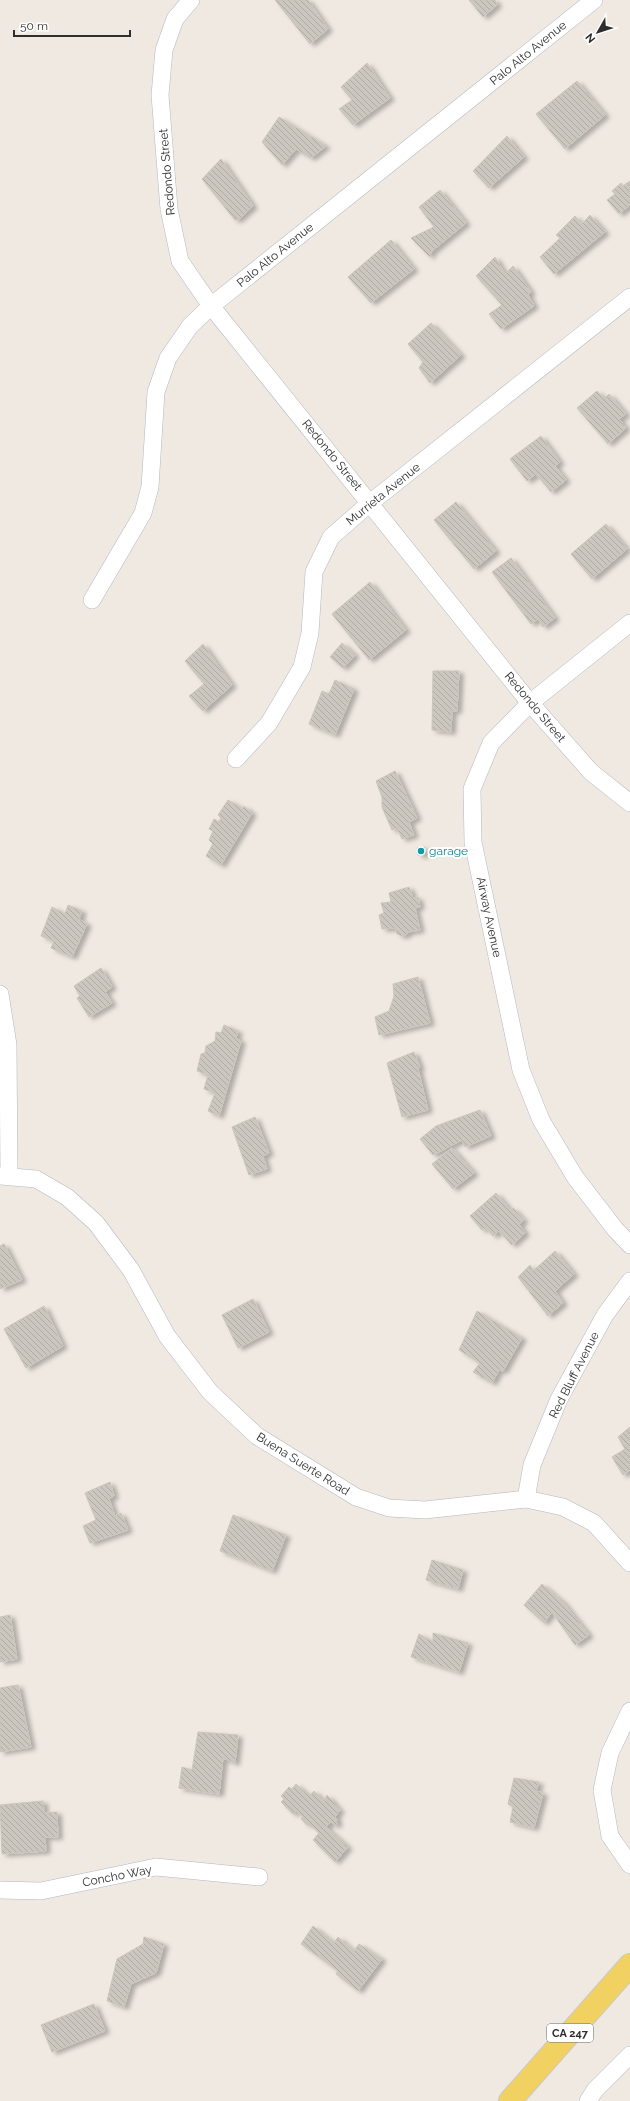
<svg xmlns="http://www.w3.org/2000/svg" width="630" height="2101" font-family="Raleway,sans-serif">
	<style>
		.building { fill: url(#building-back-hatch); stroke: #cbc5ba; filter: url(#shadow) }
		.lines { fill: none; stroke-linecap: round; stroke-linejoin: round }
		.minor-casing { stroke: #b4b7c1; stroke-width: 18 }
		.primary-casing { stroke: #c9c9c9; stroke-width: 24 }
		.minor { stroke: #fff; stroke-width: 17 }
		.primary { stroke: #f2d163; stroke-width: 22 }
		.culture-dot { fill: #0f9aa8; stroke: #fff; stroke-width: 1.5 }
		.labels { text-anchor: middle; stroke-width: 4; stroke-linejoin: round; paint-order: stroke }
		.shield { fill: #fff; stroke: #6d6d6d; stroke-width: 1 }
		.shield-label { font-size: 11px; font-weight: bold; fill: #2e2e2e }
		.street-label { font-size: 12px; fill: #2e2e2e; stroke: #fff }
		.culture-label { font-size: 12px; fill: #0d838f; stroke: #fff; text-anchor: start }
	</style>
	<defs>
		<pattern id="building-back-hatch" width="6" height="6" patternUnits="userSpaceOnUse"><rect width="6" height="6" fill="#cbc7bf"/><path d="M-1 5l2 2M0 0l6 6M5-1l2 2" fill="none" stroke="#afaba4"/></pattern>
		<filter id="shadow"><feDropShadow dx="4.5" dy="2.5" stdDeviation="2" flood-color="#0004"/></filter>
	</defs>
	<rect width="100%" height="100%" fill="#efe9e1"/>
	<g class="building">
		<path d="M275,0H308L328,29L310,44Z"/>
		<path d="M469,0H495L497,5L483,17Z"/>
		<path d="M367,63L390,98L353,125L339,109L352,100L341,87Z"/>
		<path d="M577,81L605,115L565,149L536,114Z"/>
		<path d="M279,117L326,146L311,158L296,149L282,165L262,142Z"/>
		<path d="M507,136L524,157L489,188L473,171Z"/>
		<path d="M221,159L253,206L239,219L235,220L202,179Z"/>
		<path d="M630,181V205L619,214L607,200L615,194L612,191L621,183L623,186Z"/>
		<path d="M440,190L466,223L431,252L430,257L411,238L434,227L419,207Z"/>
		<path d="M590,215L605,232L554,274L540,257L560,238L556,235L575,216L582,224Z"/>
		<path d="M391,240L414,269L371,303L348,277Z"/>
		<path d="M495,257L505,274L513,266L531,292L528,295L534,306L501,329L489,314L502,305L476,276Z"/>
		<path d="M431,323L461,355L430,383L419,368L423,362L408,344Z"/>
		<path d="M597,391L604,399L609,394L626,414L619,419L626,428L608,444L577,408Z"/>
		<path d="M541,436L560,462L555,466L566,480L551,492L536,474L527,481L510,459Z"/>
		<path d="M456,502L496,551L474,569L434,520Z"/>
		<path d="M606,524L627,549L592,579L571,554Z"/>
		<path d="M511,558L555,618L543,627L538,619L531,624L492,572Z"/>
		<path d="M370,582L406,630L369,660L332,614Z"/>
		<path d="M342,643L355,655L343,668L330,657Z"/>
		<path d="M203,644L232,685L203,711L189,696L204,684L185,661Z"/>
		<path d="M433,671H459L457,711H452L451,732L432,730Z"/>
		<path d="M335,680L354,689L335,735L309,724L322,691L329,694Z"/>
		<path d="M395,771L417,818L409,822L414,835L402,839L397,828L392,830L382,807V797L376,781Z"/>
		<path d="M228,800L243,809L244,806L252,813L221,865L206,856L213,844L209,840L213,831L209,829L214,819L219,822L221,818L218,815Z"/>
		<path d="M425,847L424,855H418L417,848Z"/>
		<path d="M409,887L413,898L418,897L420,907L415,908L420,930L408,932L406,935L402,936L397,934L395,928L382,929L379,915L384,913L381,903L391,902L389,893Z"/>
		<path d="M68,905L82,911L79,919L87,924L72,957L51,948L54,941L41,936L52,907L65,914Z"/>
		<path d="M101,968L112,987L105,992L112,1003L89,1017L77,998L80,996L74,986Z"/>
		<path d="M418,977L430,1023L379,1035L375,1017L389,1011L394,996L393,984Z"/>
		<path d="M224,1025L238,1031L236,1038L241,1041L219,1116L208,1111L215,1093L204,1089L208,1075L197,1071L201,1054L205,1053L206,1046L215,1041L216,1032L221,1033Z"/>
		<path d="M414,1052L420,1067L418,1069L428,1110L402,1117L387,1063Z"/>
		<path d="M480,1110L491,1136L465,1147L462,1140L433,1155L420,1139L436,1126Z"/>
		<path d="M255,1117L269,1153L263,1156L267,1169L249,1175L232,1127Z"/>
		<path d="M452,1148L474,1173L453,1189L432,1164Z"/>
		<path d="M496,1193L511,1211L513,1208L524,1220L519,1224L525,1233L512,1245L499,1231L493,1236L486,1228L482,1230L470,1216Z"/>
		<path d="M4,1244L22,1280L0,1289V1246Z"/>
		<path d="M555,1251L574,1274L555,1291L563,1303L548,1316L518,1277L530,1265L533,1271Z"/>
		<path d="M253,1299L269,1332L238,1348L222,1315Z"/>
		<path d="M44,1306L63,1346L26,1368L4,1329Z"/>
		<path d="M477,1311L522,1338L503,1371L499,1370L492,1383L473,1372L480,1363L459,1350Z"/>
		<path d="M630,1427V1470L623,1475L612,1457L625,1449L618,1437Z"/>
		<path d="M110,1482L114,1496L109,1499L115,1516L121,1513L128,1530L90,1543L83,1526L96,1520L85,1493Z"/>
		<path d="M233,1515L286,1535L272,1571L220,1551Z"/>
		<path d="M432,1560L463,1570L458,1589L426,1580Z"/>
		<path d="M542,1584L563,1602L589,1635L575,1645L552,1612L544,1623L524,1605Z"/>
		<path d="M10,1615L17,1659L0,1662V1617Z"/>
		<path d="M433,1633L468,1643L459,1672L411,1657L419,1634L433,1642Z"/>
		<path d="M18,1685L31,1747L0,1752V1688Z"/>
		<path d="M198,1732L238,1735L235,1763L223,1758L219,1794L179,1788L182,1767L192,1770Z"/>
		<path d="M514,1778L539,1782L536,1791L543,1793L534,1828L510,1822L513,1807L508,1804Z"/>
		<path d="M296,1784L309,1796L314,1791L324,1801L327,1795L340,1810L335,1817L338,1820L336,1822L338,1824L335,1826L331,1822L326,1827L348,1847L335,1862L313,1840L319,1833L309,1823L307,1825L301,1819L303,1817L296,1811L293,1814L281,1802L284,1799L281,1796L289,1787L292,1789Z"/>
		<path d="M43,1801L44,1813L57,1812L58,1837H45L46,1851L2,1854L0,1805Z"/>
		<path d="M313,1926L334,1943L338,1937L354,1951L359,1944L382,1959L358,1991L336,1974L338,1971L301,1944Z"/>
		<path d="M144,1937L164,1944L156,1973L131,1984L124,2007L107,2001L117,1959L143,1944Z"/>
		<path d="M94,2004L105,2031L52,2052L41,2025Z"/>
	</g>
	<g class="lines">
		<defs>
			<g id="minor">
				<path d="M191,0L175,19L164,50L160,95L169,209L180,261L211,306L530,703L591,772L630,803"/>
				<path d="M92,600L143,513L150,487L156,392L168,358L190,326L211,306L594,0"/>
				<path d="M630,623L530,703L491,743L472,789L473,842L521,1070L541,1120L575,1177L615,1229L630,1245"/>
				<path d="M236,759L269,723L302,667L310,633L314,572L331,537L370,503L630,297"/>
				<path d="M0,994L8,1045L9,1176"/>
				<path d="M0,1176L36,1179L67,1197L96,1223L131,1270L167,1336L210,1392L257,1436L356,1497L389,1508L425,1510L526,1499L563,1507L594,1523L630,1563"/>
				<path d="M526,1499L532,1465L559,1399L605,1315L630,1281"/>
				<path d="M630,1711L610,1753L602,1790L610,1836L630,1865"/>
				<path d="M0,1890L41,1891L156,1867L259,1877"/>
				<path d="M588,2101L595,2090L630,2055"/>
			</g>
			<path id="primary" d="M510,2101L630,1965"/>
		</defs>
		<use href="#minor" class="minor-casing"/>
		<use href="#primary" class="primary-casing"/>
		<use href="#minor" class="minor"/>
		<use href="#primary" class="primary"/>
	</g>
	<circle class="culture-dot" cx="421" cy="851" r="4"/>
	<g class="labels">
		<rect class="shield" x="547" y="2024" width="46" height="18" rx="3"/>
		<g class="shield-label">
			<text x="570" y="2037">CA 247</text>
		</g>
		<g class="street-label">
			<text transform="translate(528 53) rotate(-39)" y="4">Palo Alto Avenue</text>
			<text transform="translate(167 172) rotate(-95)" y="4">Redondo Street</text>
			<text transform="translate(275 255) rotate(-39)" y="4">Palo Alto Avenue</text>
			<text transform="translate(332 455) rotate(51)" y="4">Redondo Street</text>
			<text transform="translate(383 494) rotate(-39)" y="4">Murrieta Avenue</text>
			<text transform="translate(535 707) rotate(50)" y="4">Redondo Street</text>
			<text transform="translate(489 917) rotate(78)" y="4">Airway Avenue</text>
			<text transform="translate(574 1375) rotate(-63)" y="4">Red Bluff Avenue</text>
			<text transform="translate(303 1464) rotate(32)" y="4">Buena Suerte Road</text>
			<text transform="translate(117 1876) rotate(-11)" y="4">Concho Way</text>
		</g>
		<g class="culture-label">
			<text x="429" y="855">garage</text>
		</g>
	</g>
	<g transform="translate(598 32) rotate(231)" stroke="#ffffff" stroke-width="3" paint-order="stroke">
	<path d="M0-3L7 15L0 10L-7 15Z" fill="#2e2e2e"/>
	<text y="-6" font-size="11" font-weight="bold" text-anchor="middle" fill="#2e2e2e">N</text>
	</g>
	<path d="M14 30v6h116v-6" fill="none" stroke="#2e2e2e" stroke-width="2"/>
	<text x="20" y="30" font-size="12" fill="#2e2e2e" stroke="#ffffff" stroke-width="3" paint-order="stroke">50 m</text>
</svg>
